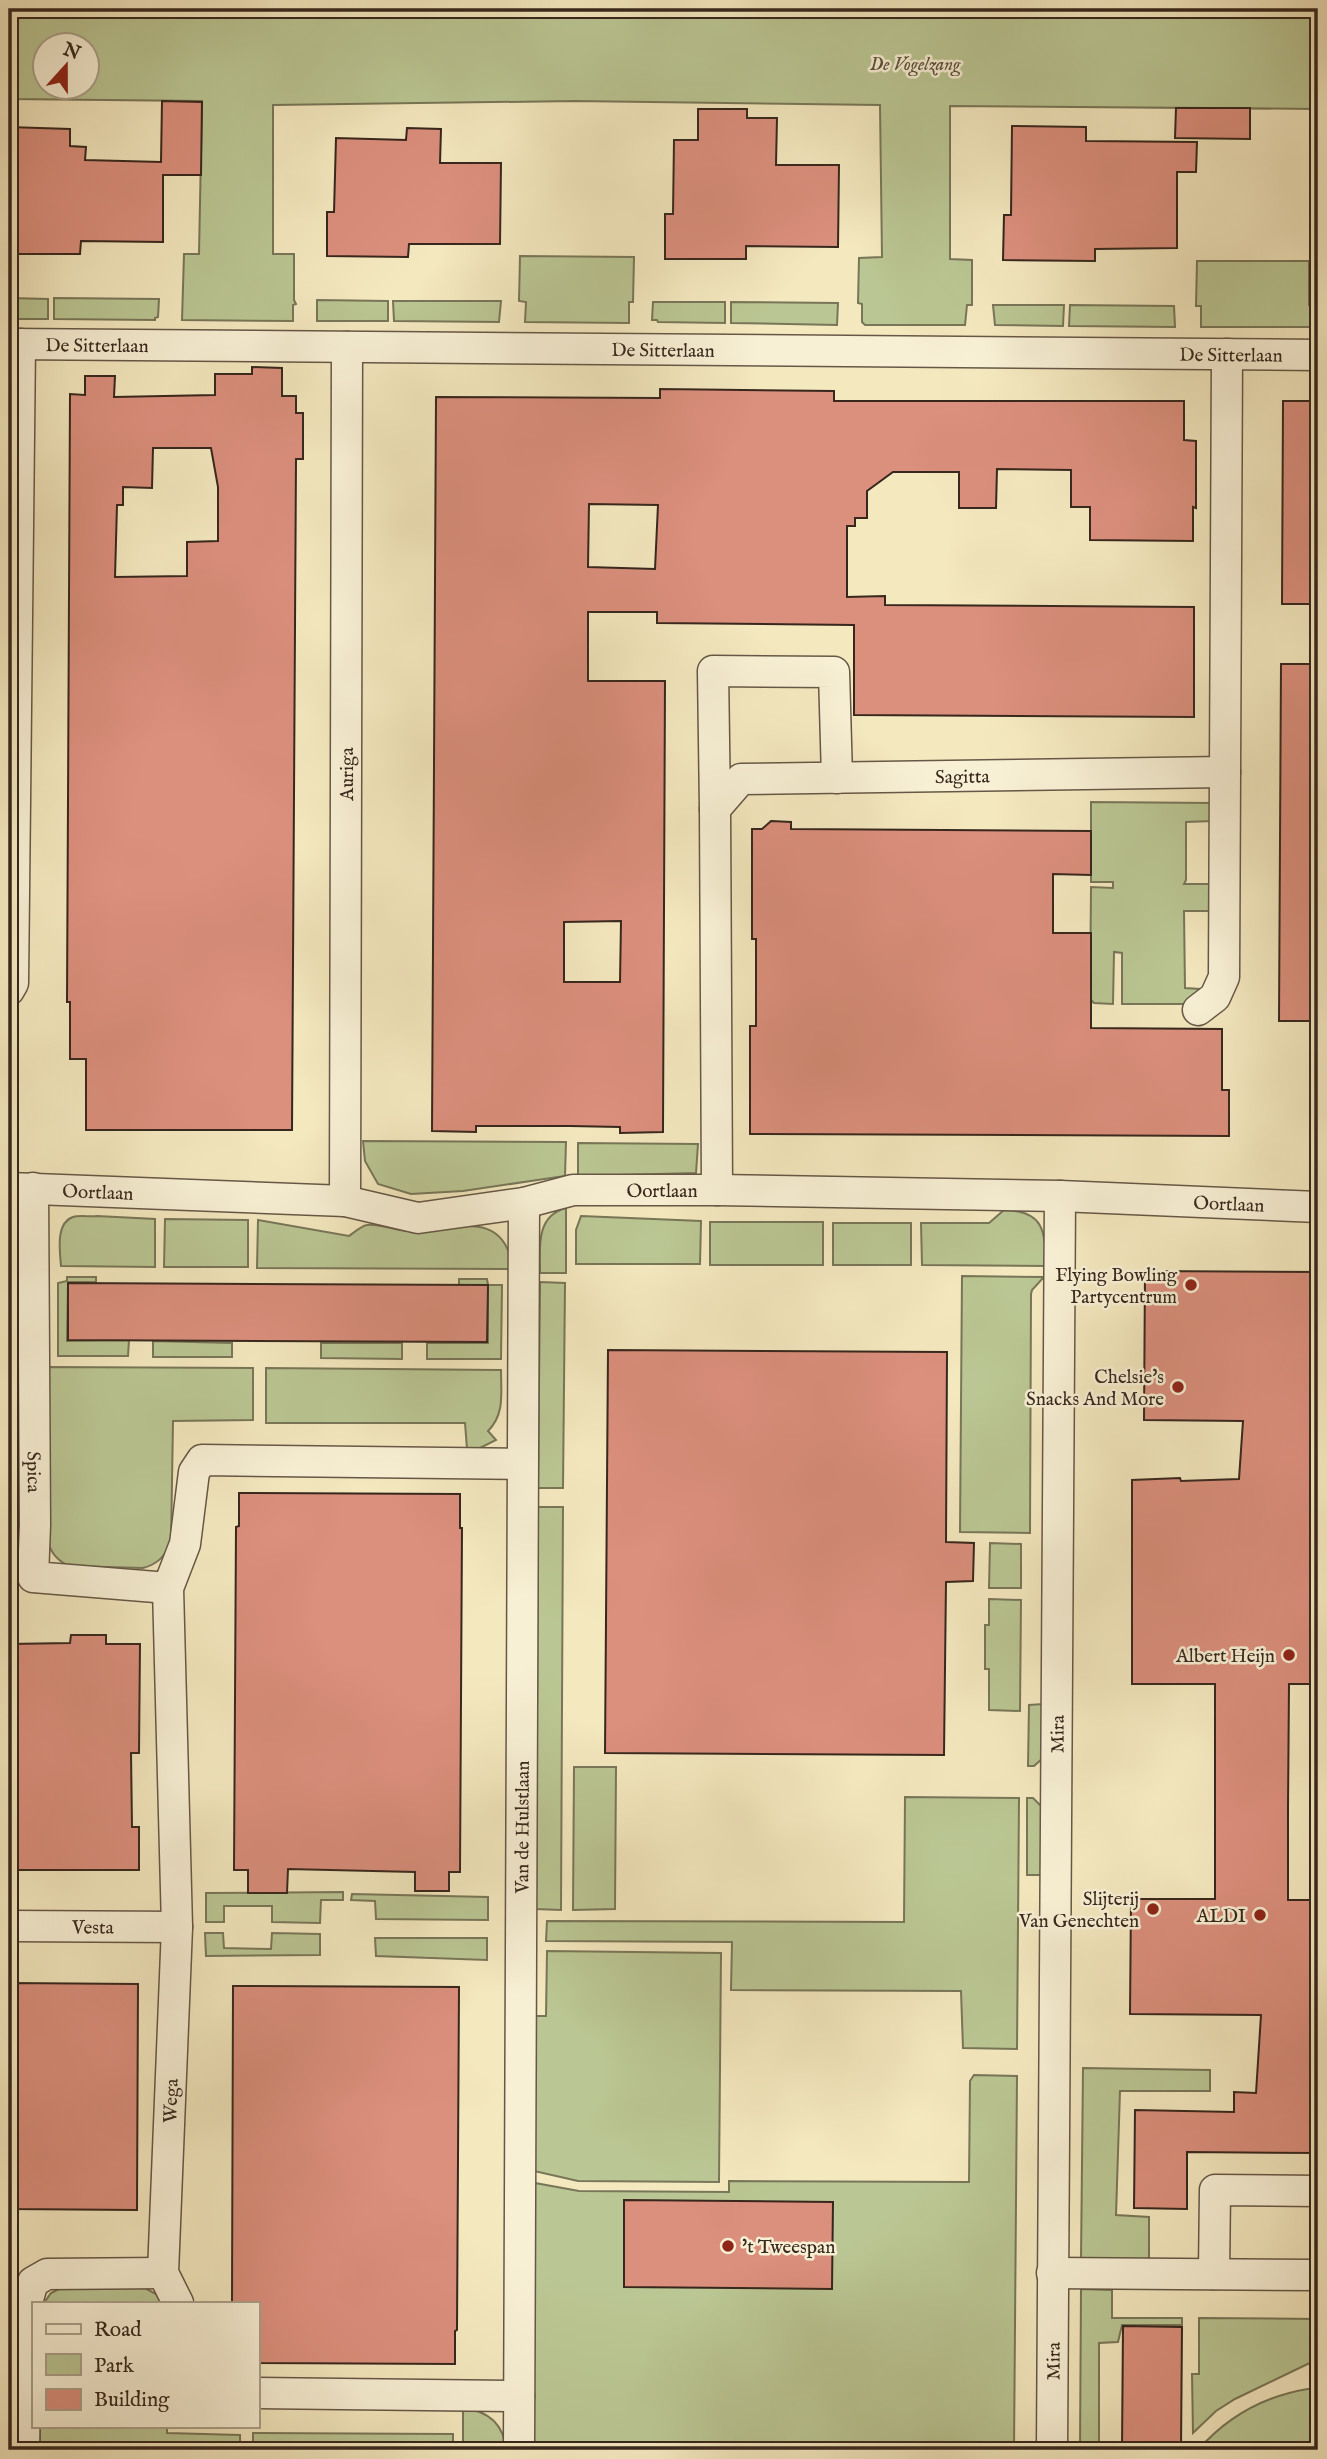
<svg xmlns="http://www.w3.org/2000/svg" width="1327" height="2459" font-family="'IM FELL English',serif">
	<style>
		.green { fill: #bac693; stroke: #787658; stroke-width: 2; fill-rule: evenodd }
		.building { fill: #db8f7d; stroke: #37271d; stroke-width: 2; fill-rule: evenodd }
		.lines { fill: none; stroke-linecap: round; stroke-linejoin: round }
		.minor-casing { stroke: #665746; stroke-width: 33 }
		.minor { stroke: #f8f0d5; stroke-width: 30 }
		.poi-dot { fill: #8f2418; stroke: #f8f0d5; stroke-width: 2.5 }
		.labels { text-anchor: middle; stroke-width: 5; stroke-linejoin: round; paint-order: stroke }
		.park-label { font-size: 19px; font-style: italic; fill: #584f3a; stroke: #f8f0d5 }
		.street-label { font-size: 19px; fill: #37271d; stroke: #f8f0d5 }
		.poi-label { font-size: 19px; fill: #37271d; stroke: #f8f0d5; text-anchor: end }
	</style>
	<rect width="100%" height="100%" fill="#f4e8bf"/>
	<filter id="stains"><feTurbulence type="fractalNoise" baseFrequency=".00286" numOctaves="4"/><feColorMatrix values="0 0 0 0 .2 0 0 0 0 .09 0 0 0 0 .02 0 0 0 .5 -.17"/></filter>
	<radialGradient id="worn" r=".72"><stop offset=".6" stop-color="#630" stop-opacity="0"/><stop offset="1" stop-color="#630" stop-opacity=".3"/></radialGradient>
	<g class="green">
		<path d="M9,9H1318V109L950,106V259L972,260V305H967L965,325H865L862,322V304L858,303L859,258L882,257L880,105L575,101L273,105V254H294V300L296,304L293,305V321L182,320L184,254H199L202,101L9,99ZM46,46H88V88H46Z"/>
		<path d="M520,256L634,257L633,302H629V323L525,322L526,302L519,301Z"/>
		<path d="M1197,261H1309V305L1318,306V327H1201V306H1196Z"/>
		<path d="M9,298L48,299V319H9Z"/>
		<path d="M54,298L159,299L158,317L155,318V320L54,319Z"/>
		<path d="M317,300L388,301V321H317Z"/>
		<path d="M393,301H501L499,322L394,321Z"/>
		<path d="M653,302H725V323L658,322L657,320H652Z"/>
		<path d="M731,302L838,303L837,325L731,323Z"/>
		<path d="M993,305H1064L1063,326L995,325Z"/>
		<path d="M1070,305L1174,306L1175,327L1069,326Z"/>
		<path d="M1091,802L1213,803L1212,821L1186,822V880L1184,884H1213V911H1184L1185,988L1200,989V1002L1197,1004H1122V953L1114,952L1113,1004L1094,1003L1090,999L1091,887L1113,888V882H1091Z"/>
		<path d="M363,1141L566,1142L565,1176L463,1191L411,1194L378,1184L365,1161Z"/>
		<path d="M578,1143L698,1144L696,1173L578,1176Z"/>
		<path d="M566,1208V1273H540C540,1249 535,1216 566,1208Z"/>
		<path d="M1004,1210C1045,1211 1045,1232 1046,1266L922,1265L921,1223H989Z"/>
		<path d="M97,1216L155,1219V1267L61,1266C60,1252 55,1223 73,1217C80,1215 90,1217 97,1216Z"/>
		<path d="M581,1216L701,1221L700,1264H576V1230Z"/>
		<path d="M165,1219L248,1220V1267H164Z"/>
		<path d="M258,1220L349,1236C352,1234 361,1226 367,1225C377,1223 397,1231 409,1231C453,1231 504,1206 513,1269L257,1268Z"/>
		<rect x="710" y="1222" width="113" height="43"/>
		<rect x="833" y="1223" width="78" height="42"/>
		<path d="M962,1276L1044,1277L1032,1290L1031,1294L1030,1533L960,1532Z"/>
		<path d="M67,1277H96V1282H68L67,1341L129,1340L128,1356H58V1283L67,1281Z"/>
		<path d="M459,1279H487L488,1285H502L501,1359H427V1343H488V1285H459Z"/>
		<path d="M540,1282L565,1283L563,1488H538Z"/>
		<path d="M153,1341L232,1343V1357H153Z"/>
		<path d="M321,1343H402V1359L321,1358Z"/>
		<path d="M48,1367L253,1368V1420L173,1421L171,1543C165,1556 158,1564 143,1568L69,1566C58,1561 51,1553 48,1542Z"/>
		<path d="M266,1368L501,1370C501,1393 505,1414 488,1431L496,1440L480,1448L467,1449L465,1423H266Z"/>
		<path d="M538,1507H563L561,1910L536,1909Z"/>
		<path d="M990,1543L1021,1544V1588H989Z"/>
		<path d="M989,1599L1021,1600L1020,1711L989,1710V1669H985V1625H989Z"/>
		<path d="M1043,1704V1758L1034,1766H1028L1029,1705Z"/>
		<path d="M574,1767H616L615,1909L573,1910Z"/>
		<path d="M905,1797L1019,1798L1017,2049L963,2048L961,1991L731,1990L732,1942L546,1941L547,1921L904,1922Z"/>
		<path d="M1027,1798H1033L1042,1807V1875H1027Z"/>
		<path d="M343,1892V1900H321L320,1923L272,1922V1906H224V1922H206V1893Z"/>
		<path d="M352,1894L488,1897V1920L376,1919L375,1901L351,1900Z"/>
		<path d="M205,1933H223L224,1948L271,1949L272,1933L320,1934V1955L206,1956Z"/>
		<path d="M375,1938H487V1960L376,1956Z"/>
		<path d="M547,1951L721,1953L719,2182L578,2181L534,2171L535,2016H546Z"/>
		<path d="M1083,2068L1210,2070V2091H1120L1116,2215L1149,2217V2260L1081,2259Z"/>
		<path d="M974,2075L1017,2076L1014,2450H533L535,2183L579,2191L729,2192V2181L969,2182L970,2081Z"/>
		<path d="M61,2288H145L156,2294L162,2303H44L51,2293Z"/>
		<path d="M1081,2289L1112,2290V2318H1182V2325H1122L1118,2342L1099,2343V2450H1080Z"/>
		<path d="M1199,2318L1318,2319V2359L1235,2399L1216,2411L1193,2433L1192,2374H1199Z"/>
		<path d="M1308,2389H1318V2450H1198C1227,2417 1265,2396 1308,2389Z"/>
		<path d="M463,2408C488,2411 504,2424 506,2450H463Z"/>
		<path d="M40,2426H167V2433L240,2435V2450H40Z"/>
		<path d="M253,2433L453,2434V2450H253Z"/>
	</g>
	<g class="building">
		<path d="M162,101L202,102L201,175H163V242L81,241L80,254H9V127L70,129V146L86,147L85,160L161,162Z"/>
		<path d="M1176,108H1250V139L1175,138Z"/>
		<path d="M698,109H747V118H777L776,165H839L838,247L746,246V259H665V214H673L674,140H698Z"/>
		<path d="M1012,126L1086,127V141L1197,142L1196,172H1177V248L1095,249V261L1003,260L1004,215H1011Z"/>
		<path d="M407,128L441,129L440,163H501L500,244H409L408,257L327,256V212H334L336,138L406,140Z"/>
		<path d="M252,367L282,368V396H296V413H303V459H296L292,1130H86V1059H70V1002H67L70,394L85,395V376H115L114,397L215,395V374H252ZM153,448H211L218,487V541L187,542V576L115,577L117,505H123V487L152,488Z"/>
		<path d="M660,389L834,391V401H1184V440L1196,441V508L1193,507V541L1090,540V507H1071V470L997,469L996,508H959V472H893L867,491V518H855V526H847V597L885,596V605L1194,607V717L854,715V625L657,623V612H588V681H665L663,1132L620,1133V1127L570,1126H476V1132L432,1131L436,397L660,398ZM589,504L658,505L655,569L588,567ZM621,921L620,982H564V922Z"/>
		<path d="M1283,401H1318V604H1282Z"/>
		<path d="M1281,664H1318V1021H1279Z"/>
		<path d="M771,821L791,822V829L1091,831V875L1053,874V933H1091V1028L1222,1029V1090H1229V1136L750,1134V1026H756V939H752V829H762Z"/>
		<path d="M1145,1271L1318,1272V1684H1289L1288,1807V1900H1318V2153L1187,2152V2209L1134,2208L1135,2110L1234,2112V2092L1256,2093L1261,2015L1130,2014L1131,1899H1215V1684H1132V1480L1180,1478L1181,1481L1239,1479L1243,1421L1144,1420Z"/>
		<path d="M68,1283L488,1285L487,1342L68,1340Z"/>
		<path d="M608,1350L947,1352L946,1542L974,1543L973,1581L946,1582L944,1755L605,1753Z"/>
		<path d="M239,1493L460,1494V1528H462L460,1872H449V1891H415V1872L288,1869L287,1893H248V1870H234L236,1527L239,1526Z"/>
		<path d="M71,1635H106V1644H140L139,1753H131L132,1827H139V1870H9L11,1685H9V1644L70,1643Z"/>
		<path d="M9,1983L138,1984L137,2210L9,2209Z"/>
		<path d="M233,1986L459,1987L457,2330L455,2331V2364L257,2363V2303H232Z"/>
		<path d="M624,2200L833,2202L832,2289L624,2287Z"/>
		<path d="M1123,2326L1182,2327L1181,2450H1122Z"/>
	</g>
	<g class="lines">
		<defs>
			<g id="minor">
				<path id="s1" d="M9,344L1318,355"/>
				<path d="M715,809L713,671L834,672L837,778"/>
				<path d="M9,990L13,983L20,344"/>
				<path d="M1198,1010L1215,997L1224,977L1225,772"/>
				<path id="s2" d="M9,1188L345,1201L418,1218L524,1203L573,1190H717L1060,1196L1318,1207"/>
				<path id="s3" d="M33,1188L35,1525L33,1577L168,1588"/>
				<path id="s4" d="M717,1190L715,809L741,779L1225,772L1227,354"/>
				<path id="s5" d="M345,1201L347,347"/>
				<path id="s6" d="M9,1926L177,1927"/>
				<path d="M1052,2273L1318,2275"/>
				<path d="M1214,2274L1215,2190L1318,2191"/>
				<path id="s7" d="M178,2303L163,2273L177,1927L168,1588L185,1544L194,1472L202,1460L522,1464"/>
				<path d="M257,2393L519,2396"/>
				<path d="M24,2450L26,2306L33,2282L47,2274L163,2273"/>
				<path id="s8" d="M519,2450L524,1203"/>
				<path id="s9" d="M1052,2450L1060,1196"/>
			</g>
		</defs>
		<use href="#minor" class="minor-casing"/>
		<use href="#minor" class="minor"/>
	</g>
	<g class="poi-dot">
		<circle cx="1191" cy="1285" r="7"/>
		<circle cx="1178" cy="1387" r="7"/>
		<circle cx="1289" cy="1655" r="7"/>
		<circle cx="1153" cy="1909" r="7"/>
		<circle cx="1260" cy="1915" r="7"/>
		<circle cx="728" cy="2246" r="7"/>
	</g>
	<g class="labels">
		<g class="park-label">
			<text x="915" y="70">De Vogelzang</text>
		</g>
		<g class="street-label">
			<text dy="7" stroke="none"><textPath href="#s1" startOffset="88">De Sitterlaan</textPath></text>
			<text dy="7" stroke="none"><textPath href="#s1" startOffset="654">De Sitterlaan</textPath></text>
			<text dy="7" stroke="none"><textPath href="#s1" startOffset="1222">De Sitterlaan</textPath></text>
			<text dy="7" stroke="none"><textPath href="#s5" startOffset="427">Auriga</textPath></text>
			<text dy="7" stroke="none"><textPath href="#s4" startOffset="642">Sagitta</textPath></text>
			<text dy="7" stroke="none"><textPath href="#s2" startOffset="658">Oortlaan</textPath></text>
			<text dy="7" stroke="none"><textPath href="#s2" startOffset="89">Oortlaan</textPath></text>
			<text dy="7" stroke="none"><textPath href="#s2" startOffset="1225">Oortlaan</textPath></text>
			<text dy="7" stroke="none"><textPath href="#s3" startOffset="284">Spica</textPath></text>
			<text dy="7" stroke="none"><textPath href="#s9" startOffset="716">Mira</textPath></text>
			<text dy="7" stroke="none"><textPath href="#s8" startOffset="623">Van de Hulstlaan</textPath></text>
			<text dy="7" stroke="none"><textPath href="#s6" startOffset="84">Vesta</textPath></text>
			<text dy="7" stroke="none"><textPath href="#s7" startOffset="206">Wega</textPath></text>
			<text dy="7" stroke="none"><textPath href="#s9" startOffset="89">Mira</textPath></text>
		</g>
		<g class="poi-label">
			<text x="1177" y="1281">Flying Bowling<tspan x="1177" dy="22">Partycentrum</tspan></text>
			<text x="1164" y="1383">Chelsie's<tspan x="1164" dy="22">Snacks And More</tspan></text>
			<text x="1275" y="1662">Albert Heijn</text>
			<text x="1139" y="1905">Slijterij<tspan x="1139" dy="22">Van Genechten</tspan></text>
			<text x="1246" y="1922">ALDI</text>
			<text x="742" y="2253" text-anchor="start">'t Tweespan</text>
		</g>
	</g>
	<rect width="1327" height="2459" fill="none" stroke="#f4e8bf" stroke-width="35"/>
	<rect x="10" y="10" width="1306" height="2438" fill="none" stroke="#37271d" stroke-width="3.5"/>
	<rect x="18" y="18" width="1292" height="2424" fill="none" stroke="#37271d" stroke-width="2"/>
	<rect x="32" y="2302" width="228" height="126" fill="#f8f0d5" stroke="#aba08b" stroke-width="2"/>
	<rect x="46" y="2324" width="35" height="10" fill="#f8f0d5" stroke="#aba08b" stroke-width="2"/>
	<text x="94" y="2336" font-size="21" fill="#37271d">Road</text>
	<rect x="46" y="2354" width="35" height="21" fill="#bac693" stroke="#aba08b" stroke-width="2"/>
	<text x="94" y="2372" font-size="21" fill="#37271d">Park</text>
	<rect x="46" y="2389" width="35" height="21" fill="#db8f7d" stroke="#aba08b" stroke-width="2"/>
	<text x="94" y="2406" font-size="21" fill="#37271d">Building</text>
	<g transform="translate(66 66) rotate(21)"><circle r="33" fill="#f8f0d5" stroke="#aba08b" stroke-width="2"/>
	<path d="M0-5L12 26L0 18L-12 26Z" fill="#8f2418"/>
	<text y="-10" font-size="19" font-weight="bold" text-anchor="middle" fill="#37271d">N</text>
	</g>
	<rect width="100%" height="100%" filter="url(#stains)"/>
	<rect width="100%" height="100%" fill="url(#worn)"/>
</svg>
